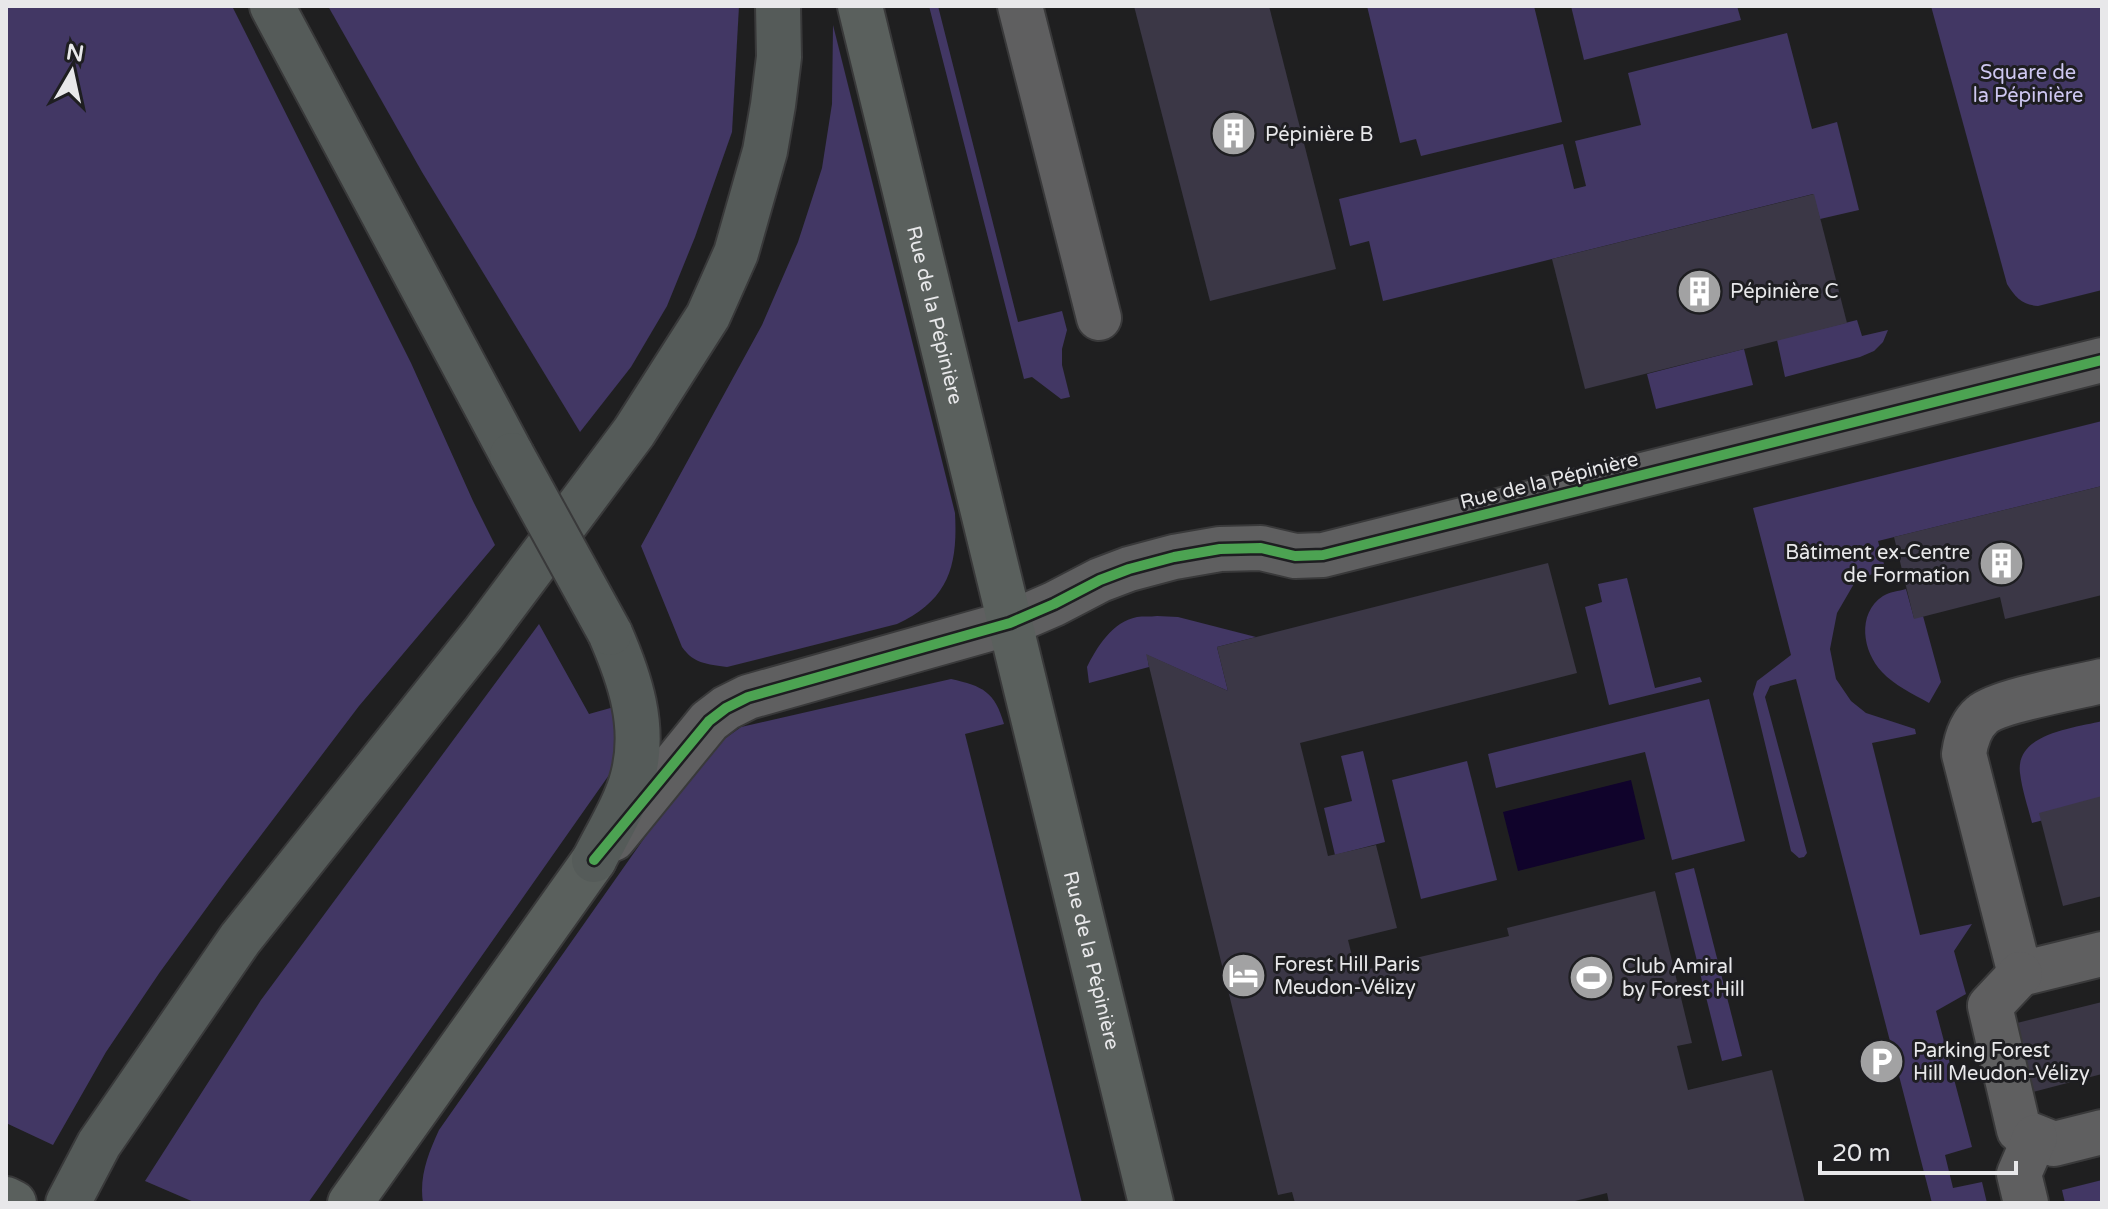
<svg xmlns="http://www.w3.org/2000/svg" width="2108" height="1209" font-family="'Varela Round',sans-serif">
	<style>
		.green { fill: #423764 }
		.water { fill: #10032b }
		.building { fill: #3b3746 }
		.lines { fill: none; stroke-linecap: round; stroke-linejoin: round }
		.minor-casing { stroke: #39393a; stroke-width: 48 }
		.major-casing { stroke: #39393a; stroke-width: 48 }
		.highway-casing { stroke: #39393a; stroke-width: 48 }
		.minor { stroke: #5f5f60; stroke-width: 44 }
		.major { stroke: #5a605d; stroke-width: 44 }
		.highway { stroke: #555b59; stroke-width: 44 }
		.highway-bridge-casing { stroke: #39393a; stroke-width: 48; stroke-linecap: butt }
		.highway-bridge { stroke: #555b59; stroke-width: 44 }
		.cycleway-casing { stroke: #1e1e21; stroke-width: 15 }
		.cycleway { stroke: #4ca352; stroke-width: 10 }
		.labels { text-anchor: middle; stroke-width: 6; stroke-linejoin: round; paint-order: stroke }
		.park-label { font-size: 20px; fill: #cec7f1; stroke: #1e1e21 }
		.poi-label { font-size: 20px; fill: #e8e8ea; stroke: #1e1e21; text-anchor: start }
		.street-label { font-size: 20px; fill: #e8e8ea; stroke: #1e1e21 }
	</style>
	<rect width="100%" height="100%" fill="#1f1f20"/>
	<g class="green">
		<path d="M6,6H232L411,363L473,501L495,545L359,706L227,880L160,972L106,1052L53,1145L6,1123Z"/>
		<path d="M328,6H739L732,132L695,237L667,306L631,367L580,432L422,172Z"/>
		<path d="M929,6H938L1018,322L1062,311L1067,330L1062,349V365L1070,397L1061,399L1032,377L1024,379Z"/>
		<path d="M1534,6L1562,122L1421,156L1416,139L1400,143L1367,6Z"/>
		<path d="M1571,6H1737L1741,20L1584,60Z"/>
		<path d="M1931,6H2102V290L2038,306C2022,305 2015,297 2007,284Z"/>
		<path d="M833,25L955,513C958,567 948,600 897,624L727,667C707,664 694,664 682,647L641,546L762,325L798,242L822,168L832,104Z"/>
		<path d="M1787,33L1812,129L1837,122L1859,210L1820,219L1813,194L1383,301L1369,241L1350,246L1339,199L1563,144L1574,189L1586,186L1575,141L1641,125L1628,73Z"/>
		<path d="M1857,320L1862,336L1888,330L1883,342L1874,351L1860,357L1785,377L1777,340Z"/>
		<path d="M1744,349L1753,385L1656,409L1647,374Z"/>
		<path d="M2102,421V486L1878,541L1885,568L1855,582L1837,613L1830,649L1836,679L1851,701L1866,713L1915,729L1916,734L1872,743L1920,935L1972,924L1954,951L1966,994L1936,1011L1972,1147L1945,1155L1953,1188L1982,1182L1987,1203H1932L1796,679L1770,686L1765,697L1807,853L1804,857L1799,858L1791,851L1753,694L1757,681L1791,655L1753,508Z"/>
		<path d="M1627,578L1655,688L1700,677L1702,682L1609,705L1585,607L1602,602L1598,584Z"/>
		<path d="M1906,589L1914,618L1923,616L1941,682L1929,703C1913,694 1894,685 1882,672C1863,652 1856,614 1883,596C1889,592 1899,591 1906,589Z"/>
		<path d="M1157,616L1178,617L1256,637L1217,647L1228,691L1147,655L1149,667L1089,683L1087,667C1097,647 1112,622 1137,617C1143,616 1150,617 1157,616Z"/>
		<path d="M539,624L589,714L614,707L621,758L308,1203H196L145,1181L261,1000Z"/>
		<path d="M951,679C983,686 995,692 1004,724L965,734L1082,1203H423C419,1177 428,1154 439,1130L695,766L712,748L741,727Z"/>
		<path d="M1709,699L1745,841L1672,860L1645,752L1496,788L1488,754Z"/>
		<path d="M2102,721V805L2032,823C2028,807 2022,790 2020,773C2015,733 2075,728 2102,721Z"/>
		<path d="M1363,751L1385,842L1335,855L1324,808L1352,801L1341,756Z"/>
		<path d="M1467,761L1497,880L1421,899L1392,780Z"/>
		<path d="M1694,868L1742,1056L1722,1061L1675,873Z"/>
		<path d="M2102,1180V1203H2065L2062,1190Z"/>
	</g>
	<path class="water" d="M1631,780L1645,839L1518,871L1503,812Z"/>
	<g class="building">
		<path d="M1134,6H1269L1336,269L1210,301Z"/>
		<path d="M1814,194L1847,323L1585,389L1552,259Z"/>
		<path d="M2102,486V595L2005,619L2000,597L1914,619L1894,537Z"/>
		<path d="M1548,563L1577,673L1300,743L1328,856L1376,845L1397,928L1348,940L1356,972L1509,936L1507,928L1655,891L1692,1043L1677,1046L1688,1090L1772,1070L1805,1203H1609L1607,1193L1567,1203H1295L1292,1192L1278,1195L1146,654L1228,691L1217,647Z"/>
		<path d="M2102,796V896L2063,906L2039,813Z"/>
		<path d="M2102,1002V1074L2033,1092L2017,1023Z"/>
	</g>
	<g class="lines">
		<defs>
			<g id="minor">
				<path d="M1020,6L1099,318"/>
				<path d="M2102,681C2077,687 1998,701 1982,715C1970,725 1966,740 1964,754L2020,974L2102,954"/>
				<path d="M613,839L709,721L726,708L748,697L1010,623L1054,604L1100,580L1129,569L1174,557L1220,549L1261,548L1295,556L1323,555L2102,360"/>
				<path d="M2020,974L1990,1006L2019,1130L2054,1144L2102,1132"/>
				<path d="M2026,1203L2019,1174L2035,1137"/>
			</g>
			<g id="major">
				<path id="s1" d="M860,6L1151,1203"/>
				<path d="M6,1199L14,1203"/>
				<path d="M350,1203L594,860"/>
			</g>
			<g id="highway">
				<path d="M272,6L512,455"/>
				<path d="M594,860C607,834 626,804 633,776C646,726 630,679 610,633"/>
				<path d="M68,1203L99,1144L240,939L483,634L634,432L708,316L736,253L765,151L773,105L779,57L778,6"/>
			</g>
		</defs>
		<use href="#minor" class="minor-casing"/>
		<use href="#major" class="major-casing"/>
		<use href="#highway" class="highway-casing"/>
		<use href="#minor" class="minor"/>
		<use href="#major" class="major"/>
		<use href="#highway" class="highway"/>
		<defs>
			<path id="highway-bridge" d="M512,455L610,633"/>
		</defs>
		<use href="#highway-bridge" class="highway-bridge-casing"/>
		<use href="#highway-bridge" class="highway-bridge"/>
		<defs>
			<path id="cycleway" d="M594,860L709,721L726,708L748,697L1010,623L1054,604L1100,580L1129,569L1174,557L1220,549L1261,548L1295,556L1323,555L2102,360"/>
		</defs>
		<use href="#cycleway" class="cycleway-casing"/>
		<use href="#cycleway" class="cycleway"/>
	</g>
	<defs>
		<symbol id="building-disc" viewBox="-11 -11 22 22"><circle r="9.5" fill="#a2a2a3" stroke="#1e1e21"/><path d="M-4-6H4V6H1V3H-1V6H-4ZM-2.5-4.3h1.7v1.8h-1.7ZM.8-4.3h1.7v1.8H.8ZM-2.5-1h1.7V.8h-1.7ZM.8-1h1.7V.8H.8Z" fill="#fff"/></symbol>
		<symbol id="hotel-disc" viewBox="-11 -11 22 22"><circle r="9.5" fill="#a2a2a3" stroke="#1e1e21"/><path d="M-6-4.5h1.5V1H6V5H4.5V3h-9V5H-6ZM-4 0a1.8 1.8 0 1 1 3.6 0ZM.5 0V-2.5h3Q6-2.5 6 0Z" fill="#fff"/></symbol>
		<symbol id="stadium-disc" viewBox="-11 -11 22 22"><circle r="9.5" fill="#a2a2a3" stroke="#1e1e21"/><path d="M0-5a6.5 5 0 1 0 0 10a6.5 5 0 1 0 0-10ZM-3.5-1.8h7v3.6h-7Z" fill="#fff"/></symbol>
		<symbol id="parking-disc" viewBox="-11 -11 22 22"><circle r="9.5" fill="#a2a2a3" stroke="#1e1e21"/><path d="M-3.5-5.5H1a3.5 3.5 0 0 1 0 7H-1V5.5H-3.5ZM-1-3.4V-.6H.8a1.4 1.4 0 0 0 0-2.8Z" fill="#fff"/></symbol>
	</defs>
	<g fill-rule="evenodd">
		<use href="#building-disc" x="1208" y="108" width="51" height="51"/>
		<use href="#building-disc" x="1674" y="266" width="51" height="51"/>
		<use href="#building-disc" x="1976" y="538" width="51" height="51"/>
		<use href="#hotel-disc" x="1218" y="950" width="51" height="51"/>
		<use href="#stadium-disc" x="1566" y="952" width="51" height="51"/>
		<use href="#parking-disc" x="1856" y="1036" width="51" height="51"/>
	</g>
	<g class="labels">
		<g class="park-label">
			<text x="2028" y="79">Square de<tspan x="2028" dy="23">la Pépinière</tspan></text>
		</g>
		<g class="poi-label">
			<text x="1265" y="141">Pépinière B</text>
			<text x="1730" y="298">Pépinière C</text>
			<text x="1970" y="559" text-anchor="end">Bâtiment ex-Centre<tspan x="1970" dy="23">de Formation</tspan></text>
			<text x="1274" y="971">Forest Hill Paris<tspan x="1274" dy="23">Meudon-Vélizy</tspan></text>
			<text x="1622" y="973">Club Amiral<tspan x="1622" dy="23">by Forest Hill</tspan></text>
			<text x="1913" y="1057">Parking Forest<tspan x="1913" dy="23">Hill Meudon-Vélizy</tspan></text>
		</g>
		<g class="street-label">
			<text dy="7" stroke="none"><textPath href="#s1" startOffset="318">Rue de la Pépinière</textPath></text>
			<text transform="translate(1549 480) rotate(-14)" y="7">Rue de la Pépinière</text>
			<text dy="7" stroke="none"><textPath href="#s1" startOffset="982">Rue de la Pépinière</textPath></text>
		</g>
	</g>
	<rect width="2108" height="1209" fill="none" stroke="#e8e8ea" stroke-width="16"/>
	<g transform="translate(72 72) rotate(9)" stroke="#1e1e21" stroke-width="6" paint-order="stroke">
	<path d="M0-6L14 30L0 20L-14 30Z" fill="#e8e8ea"/>
	<text y="-12" font-size="22" font-weight="bold" text-anchor="middle" fill="#e8e8ea">N</text>
	</g>
	<path d="M1820 1161v12h196v-12" fill="none" stroke="#e8e8ea" stroke-width="4"/>
	<text x="1832" y="1161" font-size="24" fill="#e8e8ea" stroke="#1e1e21" stroke-width="6" paint-order="stroke">20 m</text>
</svg>
